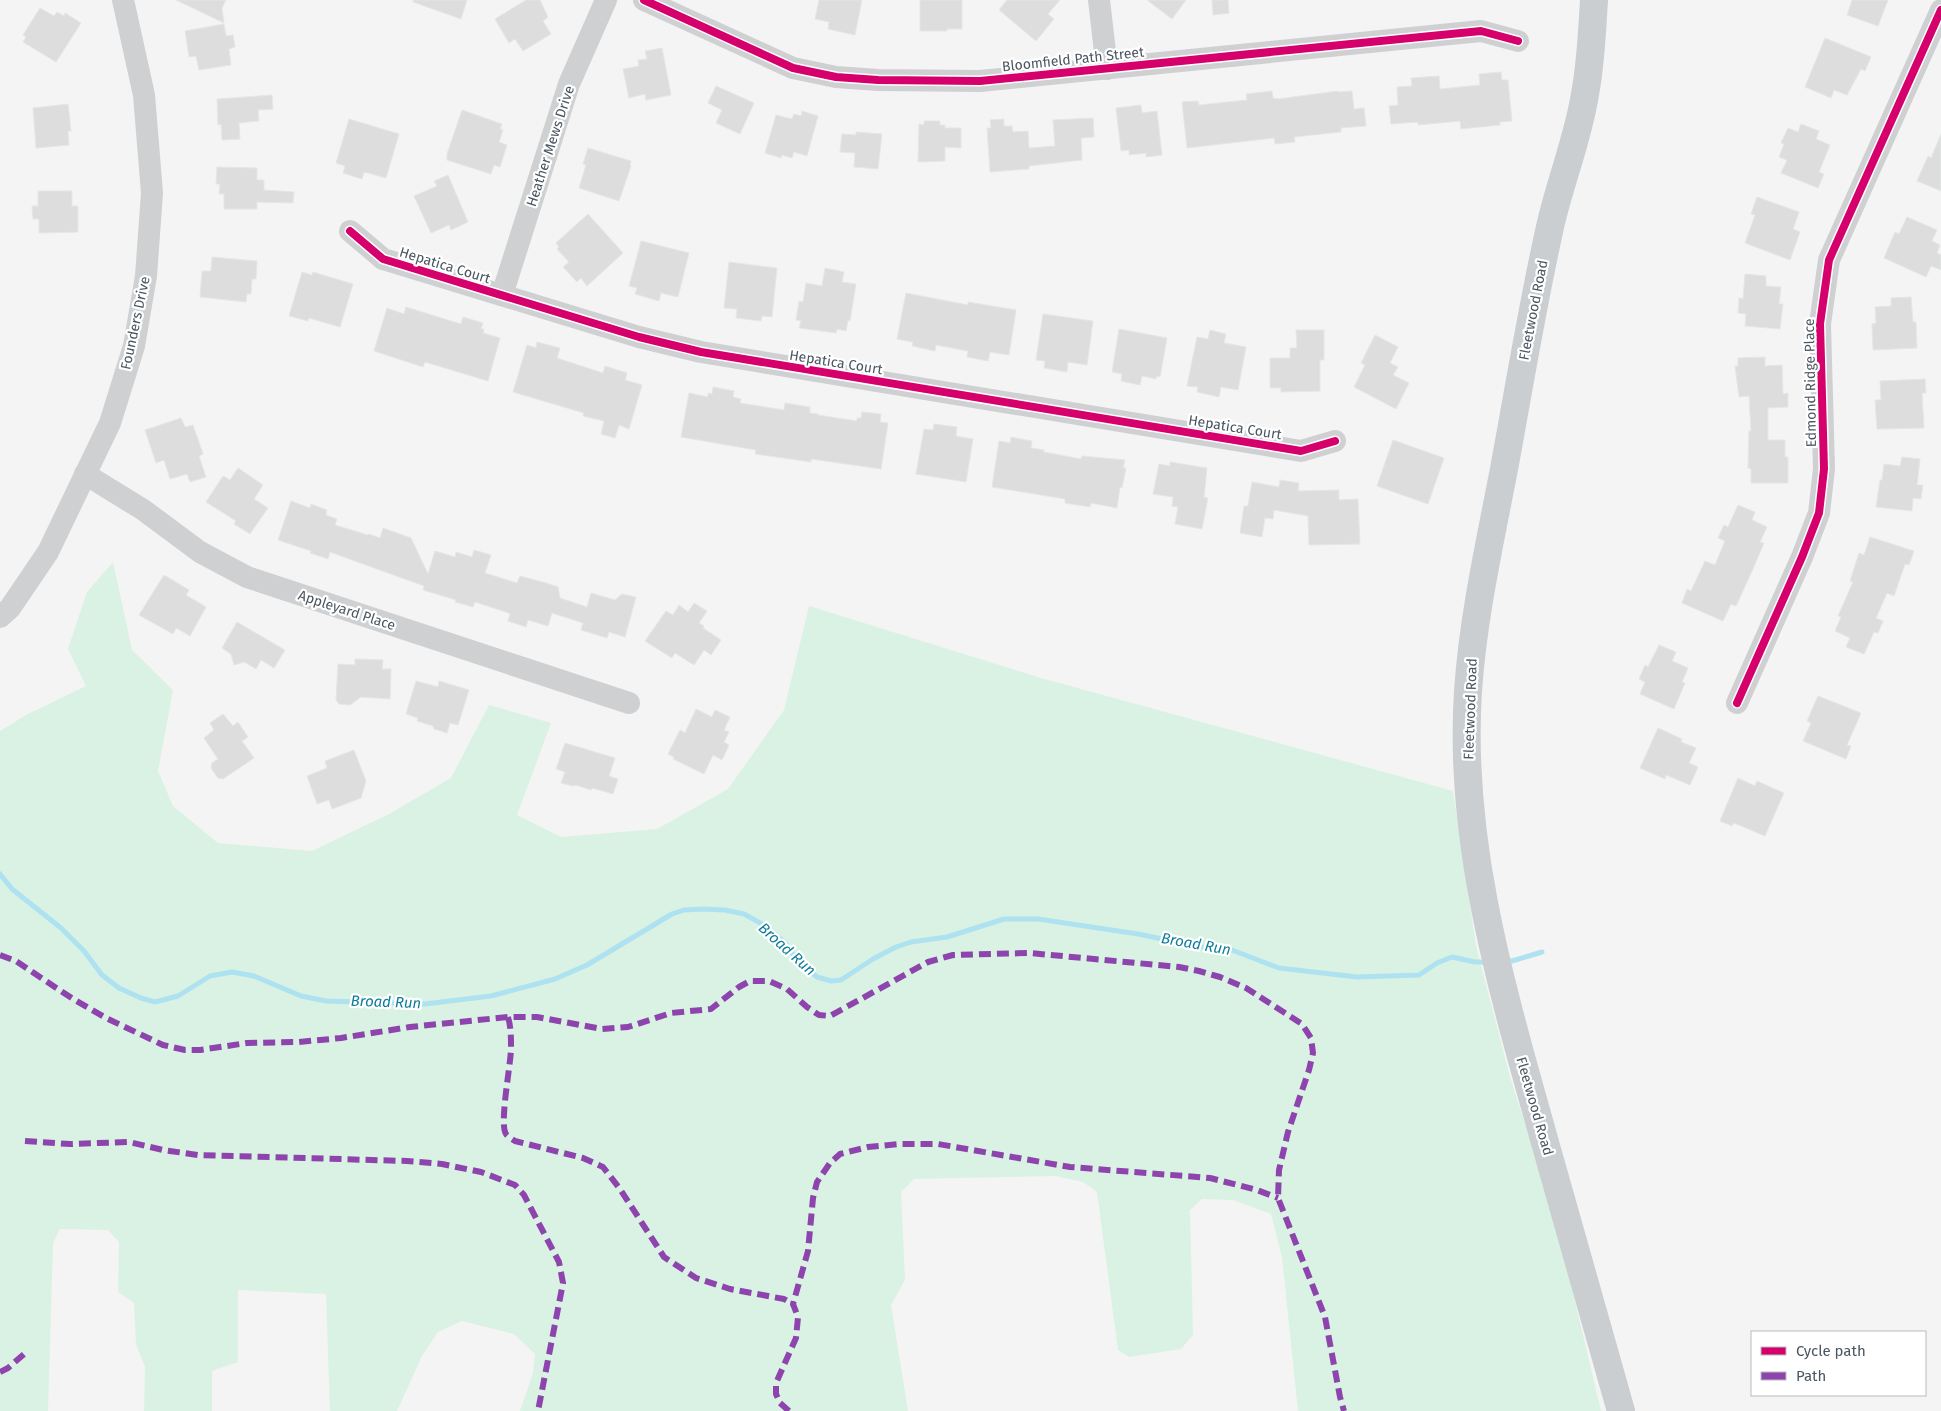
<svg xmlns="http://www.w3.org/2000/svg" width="1941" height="1411" font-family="'Fira Sans',sans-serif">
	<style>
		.green { fill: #d9f2e3 }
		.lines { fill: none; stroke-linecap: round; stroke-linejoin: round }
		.stream { stroke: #aee2f0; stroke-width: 5 }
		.building { fill: #ddddde; stroke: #e5e6e7 }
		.minor { stroke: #ced0d2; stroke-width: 22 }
		.major { stroke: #caced1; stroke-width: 28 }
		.quiet { stroke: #8e44ad; stroke-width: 6; stroke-dasharray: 12 6; stroke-linecap: butt }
		.cycleway-casing { stroke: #fff; stroke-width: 11 }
		.cycleway { stroke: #d6006c; stroke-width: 8 }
		.labels { text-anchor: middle; stroke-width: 4.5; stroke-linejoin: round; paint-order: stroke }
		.street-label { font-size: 14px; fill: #4a5661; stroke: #fff }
		.water-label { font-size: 15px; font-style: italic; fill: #0c7c9b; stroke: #fff }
	</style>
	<rect width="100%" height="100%" fill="#f4f4f4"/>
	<path class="green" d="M113,562L132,650L173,690L158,771L173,806L218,843L312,851L389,814L451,778L489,705L551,723L517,815L561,837L657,829L728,789L784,710L809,606L1041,678L1453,791L1476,946L1510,1077L1556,1221L1601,1411H1298L1282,1257L1271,1214L1233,1200L1202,1199L1190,1210L1193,1335L1181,1349L1129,1357L1118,1350L1097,1192L1083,1182L1056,1176L914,1179L901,1192L905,1280L891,1305L908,1411H520L533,1373L535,1354L514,1334L462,1321L438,1332L422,1356L397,1411H330L326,1294L238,1290V1362L212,1371V1411H144L145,1367L136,1344L134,1303L118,1292L119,1242L108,1230L60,1229L53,1243L48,1411H0V731L28,714L86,686L68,649L87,592Z"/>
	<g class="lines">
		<g class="stream">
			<path d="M0,874L12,889L61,928L84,951L102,975L119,988L141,998L155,1002L178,996L210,976L232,972L254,976L301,996L326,1001L425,1004L491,996L555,979L587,965L672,914L684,910L703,909L725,910L744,914L764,925L786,944L796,959L817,977L831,981L841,980L873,959L896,947L911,942L947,937L1004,919H1038L1138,934L1201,947L1232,950L1279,968L1357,977L1419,975L1437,963L1452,957L1475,962H1488"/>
			<path d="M1504,961H1512L1542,952"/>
		</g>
	</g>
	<g class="building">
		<path d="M176,0H226L222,8L224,23Z"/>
		<path d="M413,0H467L461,19L413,2Z"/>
		<path d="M526,0H540L548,17L543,21L551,34L523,51L515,39L509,43L495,19Z"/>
		<path d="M819,0H862L855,35L828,29L829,22L815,19Z"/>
		<path d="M920,0H962V29H947V31H920Z"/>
		<path d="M1007,0H1060L1048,14L1054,19L1036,41L999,10Z"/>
		<path d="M1147,0H1186L1172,19Z"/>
		<path d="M1212,0H1228L1229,13L1213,15Z"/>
		<path d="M1852,0H1888L1878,26L1847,15Z"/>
		<path d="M40,8L54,16L57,12L64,16L65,13L81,23L56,62L23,42L26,37L23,35Z"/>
		<path d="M224,24L226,36L233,35L235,47L229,49L231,65L199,70L196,56L189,57L185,31Z"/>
		<path d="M1825,38L1871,57L1865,71L1861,69L1847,95L1834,90L1831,98L1805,87Z"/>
		<path d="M662,48L671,95L646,100L645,94L629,98L623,69L639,66L638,60L647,59L645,51Z"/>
		<path d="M1501,72L1502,80H1508L1512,121L1500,122V125L1461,129L1460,121L1418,125V122L1391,124L1389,106L1398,105L1397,87L1412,86L1411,78L1439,76L1440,89L1480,85L1479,74Z"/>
		<path d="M716,86L754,103L740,134L716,123L722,110L708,103Z"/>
		<path d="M1272,91L1273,98L1278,99L1338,91V92L1352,91L1354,109L1364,108L1366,126L1341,128V132L1294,137L1295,142L1275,144L1274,138L1187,148L1182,102L1198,101L1199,105L1247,100L1246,94Z"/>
		<path d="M272,95L273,109L258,110L259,121L239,123L240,139L222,140L221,124L218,125L217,99Z"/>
		<path d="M68,104L71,131H68L69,145L36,148L33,108Z"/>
		<path d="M1141,105L1142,113L1157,111L1162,155L1146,157V153L1129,155V150L1121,151L1116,108Z"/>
		<path d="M462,110L502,124L500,129L503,130L499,142L507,145L500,167L494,165L491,174L447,160V154Z"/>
		<path d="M802,111L818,116L807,156L794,152L792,158L782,155L781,158L765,153L776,115L792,119L794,114L801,116Z"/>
		<path d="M1093,118L1094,137L1081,138L1082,160L1029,166V169L990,172L987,128H991L990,120L1004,119V126H1012L1013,132L1028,131L1029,148L1055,146L1053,120Z"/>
		<path d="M349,119L399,134L386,178L364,172L362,179L343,173L345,166L336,163Z"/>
		<path d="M924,121H940V125H945V128H961V148L945,147V161L918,162L919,124L924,125Z"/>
		<path d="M1801,124L1819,131L1816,139L1830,145L1819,172L1824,174L1818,188L1781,173L1787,160L1779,157L1784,144L1781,143L1788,128L1798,132Z"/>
		<path d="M856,132L882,134L878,169L854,167L855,153L840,152L842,134L856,135Z"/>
		<path d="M1941,134V191L1917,181L1928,156L1931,158Z"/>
		<path d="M588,148L631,161L630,165L631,166L619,201L579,188L586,165L583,164Z"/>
		<path d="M217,167L257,168V180H264V190L294,192L293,203L257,202V209H224V194H219L220,184H216Z"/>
		<path d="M448,175L468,222L451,230L449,225L431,233L414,196L437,186L434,181Z"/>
		<path d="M38,191H72V206H78V232L39,233V219H33L32,206H38Z"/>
		<path d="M1757,197L1799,212L1793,229L1800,232L1790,260L1745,243L1755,215L1751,214Z"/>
		<path d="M588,214L623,253L587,286L581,278L577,282L563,267L569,262L557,249L559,247L556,243Z"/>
		<path d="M1907,217L1937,230L1932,241L1940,245L1937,253L1941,255V270L1931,266L1926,277L1884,258L1895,232L1899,234Z"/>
		<path d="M641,241L689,253L678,297L661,293L659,301L635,294L637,288L629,286Z"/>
		<path d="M212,257L257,261L256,279H252L251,294H247L246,302L200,297L202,271H211Z"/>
		<path d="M729,262L777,268L772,317L762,316L761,321L736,318L737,309L724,308Z"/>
		<path d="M825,268L844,272L842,282L856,284L850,321L848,320L846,331L837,329L836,333L799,328L801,321L796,320L799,301L803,302L806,283L822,286Z"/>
		<path d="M302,272L312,275L313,272L353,284L340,327L309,318L308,321L289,316Z"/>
		<path d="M1745,274L1766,276V286L1781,287L1779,304H1783L1780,329L1745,326L1746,314L1738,313L1739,298L1743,299Z"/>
		<path d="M906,293L968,305V302L1016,310L1009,355L990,352L988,361L967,357L968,351L936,345L935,351L912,346L913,342L897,339Z"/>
		<path d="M1911,297L1913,322H1916L1917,348L1873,350L1872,324L1876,323L1875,307L1891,306V298Z"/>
		<path d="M406,307L461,324L463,317L483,323L481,329H484L483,333L500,338L488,381L425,362L423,367L374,351L387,308L404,314Z"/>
		<path d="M1043,314L1093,321L1087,365L1068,362L1067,372L1044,368L1045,361L1036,360Z"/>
		<path d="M1119,329L1167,338L1160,377L1157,376L1156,379L1142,376L1140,385L1121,381L1122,374L1112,372Z"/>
		<path d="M1210,330L1226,334L1224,343L1246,347L1238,390L1221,387L1219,397L1197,392L1198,387L1187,386L1197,337L1208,339Z"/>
		<path d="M1296,330H1324V360H1320V391L1281,392V388H1270V358H1290V348H1297Z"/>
		<path d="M1375,335L1398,347L1390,363L1398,367L1393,375L1409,383L1396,409L1354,387L1365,365L1361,363Z"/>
		<path d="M537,342L560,348L557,358L603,373L605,366L627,373L625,380L642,385L629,429L619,425L615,438L601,434L604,421L583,416L584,413L513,392L527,345L536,348Z"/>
		<path d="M1765,357V366L1782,365L1783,394L1788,393V407L1768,408V440H1785V457H1788V483H1751V469L1748,468L1749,431H1751L1749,396L1739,397L1735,366H1738V358Z"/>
		<path d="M1925,379L1926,393H1922L1924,428L1877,429L1875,400H1881L1880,381Z"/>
		<path d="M713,387L734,391L733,397L741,399L740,403L784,410L785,403L810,407V413L818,414V415L857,421V418H861L862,412L881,414L880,422L888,423L881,469L811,459V462L755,454L756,450L681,437L689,393L708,397V393L712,394Z"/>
		<path d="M181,418L185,427L193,425L203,454L199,456L206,477L190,482L187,474L170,479L164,460L156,463L145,430Z"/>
		<path d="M934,424L957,427L956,436L973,439L966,482L916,474L924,429L933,430Z"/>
		<path d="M1011,437L1032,441L1031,448L1044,450V452L1081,459L1082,456L1125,460L1123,468H1126L1122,488L1120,487L1117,508L1091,503L1090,507L1065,503V499L992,487L999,441L1010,443Z"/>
		<path d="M1393,440L1444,458L1428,504L1377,486Z"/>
		<path d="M1902,457L1920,459L1917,485H1923L1921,499L1913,498L1912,511L1876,507L1880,480H1882L1884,464L1900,466Z"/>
		<path d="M1170,462L1207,468L1204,497L1208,498L1202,529L1175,524L1178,507L1172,506L1173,497L1153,494L1159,464L1170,466Z"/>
		<path d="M238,468L263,485L254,499L268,508L250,534L234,524L236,521L206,502L223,476L230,480Z"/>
		<path d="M1280,480L1299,483L1298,491L1339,490V500L1358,499L1360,544L1309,545L1308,516L1274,510L1273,519L1265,518L1262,537L1240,533L1244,506H1248L1252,482L1279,487Z"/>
		<path d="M291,501L310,508L311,504L327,510L326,515L337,519L335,525L368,535L369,534L380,538L383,528L411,538L428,574L435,551L455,557L456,552L472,557L474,550L491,555L485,573L517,583L520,576L546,583L558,587L560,598L587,607L591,593L615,600L622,594L636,597L625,637L609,632L607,638L581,630L583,623L552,613L548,626L528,620L526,627L508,621L510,614L506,612L475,602L473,607L455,602L456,600L423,590L424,586L330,552L328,559L310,553L311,551L278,540Z"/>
		<path d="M1738,505L1755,512L1752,520L1767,527L1760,542L1764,543L1753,569L1736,606L1731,604L1723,621L1682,603L1687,589L1691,591L1705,561L1715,565L1725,541L1718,538L1724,525L1728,527Z"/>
		<path d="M1870,537L1914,551L1909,565L1905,564L1894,596L1887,593L1876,618L1883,621L1878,633L1874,632L1864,654L1846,647L1850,638L1835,631L1841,617L1838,616L1853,582L1850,581L1859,553L1864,555Z"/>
		<path d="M164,575L189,590L186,595L206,607L190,636L176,628L173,634L139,615Z"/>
		<path d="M694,603L707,611L699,623L704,626L703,628L721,640L711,655L704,650L694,665L675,653L672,658L645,641L666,611L673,615L679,605L688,612Z"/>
		<path d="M237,622L285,650L274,668L261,660L256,669L244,662L234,665L231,654L222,648Z"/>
		<path d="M1659,645L1676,652L1672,661L1688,668L1682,682L1685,683L1674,709L1640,694L1645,682L1639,679L1645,665L1648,667Z"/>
		<path d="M355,659L383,660L382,669H391L390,699L361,697L350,705L339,704L336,700L338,664L355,665Z"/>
		<path d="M416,681L438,687L439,681L469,690L458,725L450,723L447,733L434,729L433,726L417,721L418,718L406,714Z"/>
		<path d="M1818,696L1861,713L1847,745L1851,746L1846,759L1803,741L1811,723L1807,721Z"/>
		<path d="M696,709L712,717L715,710L730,717L724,730L729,732L724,742L729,745L722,760L713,755L704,774L673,759L674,757L668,754L680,730L685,733Z"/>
		<path d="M223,714L233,726L238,722L248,737L242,741L254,758L223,779L218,778L211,768L212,763L218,759L204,738L214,730L210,723Z"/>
		<path d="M1658,728L1682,739L1681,742L1696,748L1689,763L1698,767L1690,785L1666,775L1665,779L1640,768Z"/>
		<path d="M565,743L615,758L609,776L618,779L613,794L592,788L591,790L576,785L573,786L561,783L565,772L556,769Z"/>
		<path d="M354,750L366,781L361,798L332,809L329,800L317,804L307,776L327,768L325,761Z"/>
		<path d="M1738,778L1755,786L1757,781L1784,793L1765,836L1734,823L1732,826L1720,821Z"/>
	</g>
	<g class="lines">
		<g class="minor">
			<path d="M644,0L793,68L836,77L878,80L980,81L1481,31L1518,41"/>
			<path d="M1099,0L1107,69"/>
			<path d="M350,231L383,259L639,337L701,352L1301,451L1335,441"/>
			<path d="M502,295L569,84L606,0"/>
			<path d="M85,474L142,509L200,552L247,577L629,703"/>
			<path d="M0,617L10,608L48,552L110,423L134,346L146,276L152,193L144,95L123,0"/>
			<path d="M1737,703L1802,557L1819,513L1824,469L1820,324L1829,260L1941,10"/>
		</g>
		<path class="major" d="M1594,0C1592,31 1591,63 1585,94C1578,139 1560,182 1550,227C1532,307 1519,388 1504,469C1490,542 1473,617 1468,691C1458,845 1503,992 1544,1139C1570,1230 1595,1321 1621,1411"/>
		<g class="quiet">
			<path d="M0,955L16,961L73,999L106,1018L163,1045L185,1050H200L247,1043L299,1042L341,1038L410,1027L508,1017H537L602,1029L628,1027L671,1013L711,1009L739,987L750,981H769L787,989L807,1007L819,1015L830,1016L928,962L953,955L1030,953L1179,967L1199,971L1220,977L1246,988L1302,1024L1311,1038L1313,1053L1309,1070L1288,1132L1279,1170L1278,1198L1325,1317L1340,1397L1344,1411"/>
			<path d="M508,1017C511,1027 511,1037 511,1048C511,1064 499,1124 506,1134C507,1136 512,1139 515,1141L583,1158L603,1167L620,1189L664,1257L696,1278L730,1289L784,1299L793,1304"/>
			<path d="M25,1141L70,1144L129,1142L163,1150L198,1155L407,1161L442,1164L481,1172L515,1185L524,1195L559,1262L563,1283L538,1411"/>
			<path d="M0,1372L8,1368L24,1354"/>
			<path d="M789,1411L780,1403L776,1394V1383L796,1338L798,1317L793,1304L808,1251L813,1198L817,1182L830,1163L840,1154L868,1147L899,1144H938L1070,1167L1210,1178L1257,1190L1278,1198"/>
		</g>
		<defs>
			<g id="cycleway">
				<path d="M644,0L793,68L836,77L878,80L980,81L1481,31L1518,41"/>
				<path d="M350,231L383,259L639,337L701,352L1301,451L1335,441"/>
				<path d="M1737,703L1802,557L1819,513L1824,469L1820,324L1829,260L1941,10"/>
			</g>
		</defs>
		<use href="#cycleway" class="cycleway-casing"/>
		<use href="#cycleway" class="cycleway"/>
	</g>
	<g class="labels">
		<g class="street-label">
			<text transform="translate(1073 59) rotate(-6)" y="5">Bloomfield Path Street</text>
			<text transform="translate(550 146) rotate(-72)" y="5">Heather Mews Drive</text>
			<text transform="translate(445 265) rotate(17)" y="5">Hepatica Court</text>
			<text transform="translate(1533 310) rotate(-79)" y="5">Fleetwood Road</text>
			<text transform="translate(135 323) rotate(-78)" y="5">Founders Drive</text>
			<text transform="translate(836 362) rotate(9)" y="5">Hepatica Court</text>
			<text transform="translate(1810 383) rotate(-91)" y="5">Edmond Ridge Place</text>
			<text transform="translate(1235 427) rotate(9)" y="5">Hepatica Court</text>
			<text transform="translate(347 610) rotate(18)" y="5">Appleyard Place</text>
			<text transform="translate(1470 709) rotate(-88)" y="5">Fleetwood Road</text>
			<text transform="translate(1535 1106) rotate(74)" y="5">Fleetwood Road</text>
		</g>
		<g class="water-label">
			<text transform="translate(1196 944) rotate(10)" y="5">Broad Run</text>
			<text transform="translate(787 949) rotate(42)" y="5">Broad Run</text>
			<text transform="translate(386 1002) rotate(2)" y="5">Broad Run</text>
		</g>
	</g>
	<rect x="1751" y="1331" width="175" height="65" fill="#ffffff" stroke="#b7bbc0"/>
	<rect x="1761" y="1347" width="25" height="8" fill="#d6006c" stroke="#b7bbc0"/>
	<text x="1796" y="1356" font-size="15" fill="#4a5661">Cycle path</text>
	<rect x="1761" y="1372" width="25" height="8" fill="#8e44ad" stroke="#b7bbc0"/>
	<text x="1796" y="1381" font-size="15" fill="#4a5661">Path</text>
</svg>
